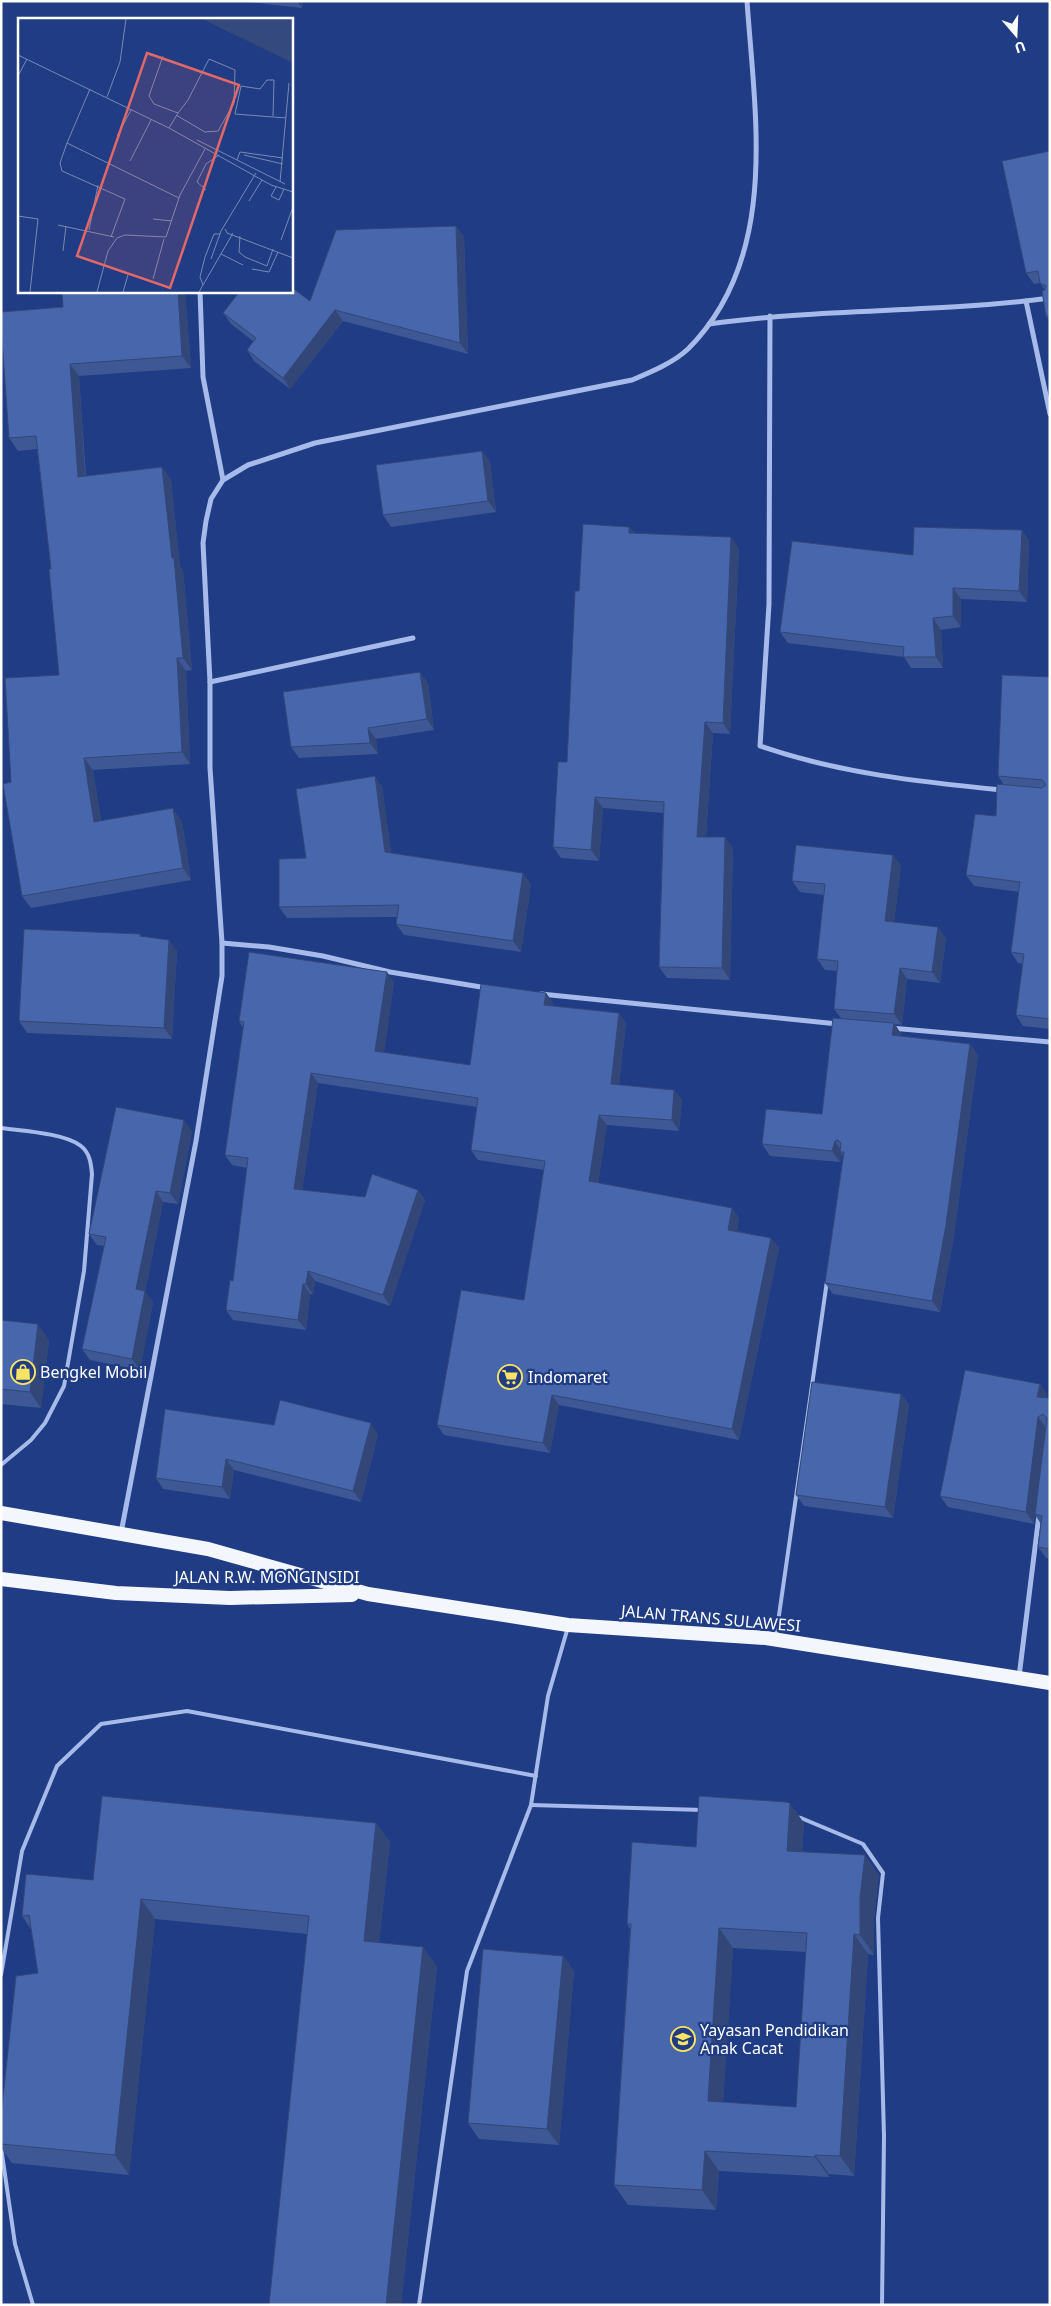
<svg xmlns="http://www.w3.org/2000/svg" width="1051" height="2306" font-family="'Noto Sans',sans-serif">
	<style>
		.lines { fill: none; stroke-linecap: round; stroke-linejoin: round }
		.service { stroke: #a6bbe9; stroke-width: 4 }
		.minor { stroke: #a6bbe9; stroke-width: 5 }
		.trunk { stroke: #f4f6fe; stroke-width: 14 }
		.wall { fill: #3d5894; fill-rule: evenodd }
		.shaded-wall { fill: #324778 }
		.building { fill: #4766ac; stroke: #324778; fill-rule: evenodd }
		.labels { text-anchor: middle; stroke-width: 4.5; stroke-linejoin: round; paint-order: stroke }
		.poi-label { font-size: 16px; fill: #fff; stroke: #1f3c84; text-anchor: start }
		.street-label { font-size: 16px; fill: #fff; stroke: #1f3c84 }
		.inset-road { fill: none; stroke: #798ab5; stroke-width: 1 }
		.view { fill: #e26868; fill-opacity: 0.15; stroke: #e26868; stroke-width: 2.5 }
		.inset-edge { fill: none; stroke: #fff; stroke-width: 2.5 }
	</style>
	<rect width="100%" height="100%" fill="#1f3c84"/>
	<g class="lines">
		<g class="service">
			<path d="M1,1128C22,1131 65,1133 81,1146C90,1153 91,1164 92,1174L84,1271L64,1386L45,1423L31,1440L1,1465"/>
			<path d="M776,1636L827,1281"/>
			<path d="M531,1805L703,1810"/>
			<path d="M795,1817L801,1818L863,1844L883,1873L878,1918L884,2136L882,2305"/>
			<path d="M1,1975L22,1851L57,1766L101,1724L187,1711L536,1776"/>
			<path d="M1,2147L15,2244L33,2305"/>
			<path d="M419,2305L467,1971L531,1805L548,1696L568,1627"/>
		</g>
		<g class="minor">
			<path d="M200,291L203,377L223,480"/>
			<path d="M1026,301L1050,414"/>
			<path d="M770,316L769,604L760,746C838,773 920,782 1002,790"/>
			<path d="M709,324C822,308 937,313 1050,298"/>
			<path d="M210,682L413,638"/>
			<path d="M222,943L269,947L323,956L390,972L487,988"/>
			<path d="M541,994L838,1024"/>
			<path d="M891,1028L1050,1042"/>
			<path d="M121,1533L196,1141L222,976V943L210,768V682L203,543L206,521L211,499L223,480L248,465L315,443L632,380C651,372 673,363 688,349C780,257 755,117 747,1"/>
			<path d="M1019,1677L1039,1515"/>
		</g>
		<g class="trunk">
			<path d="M1,1513L208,1549L368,1594L568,1625L766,1638L1050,1683"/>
			<path d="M1,1579L116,1593L230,1598L352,1595"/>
		</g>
	</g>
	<g class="wall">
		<path d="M238,1H303L302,8Z"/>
		<path d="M1050,151V321L1046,316L1045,290L1040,283L1034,284L1026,273Z"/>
		<path d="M456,226L464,237L468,354L343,321L290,389L254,361L247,350L253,341L231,324L223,313L310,301Z"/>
		<path d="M185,291L191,368L79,376L86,476L162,467L171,480L180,566L183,570L192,670L186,671L190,764L93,770L101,820L182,821L191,880L31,908L22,896L11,782L59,675L51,569L37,449L18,451L9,438L63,307Z"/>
		<path d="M482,451L490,462L496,512L391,527L383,515Z"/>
		<path d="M629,527L634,533L739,549L730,734L713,733L706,837L733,848L730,980L667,978L659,967L663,813L603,808L599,861L561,858L553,847L567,762L579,591Z"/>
		<path d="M1022,530L1029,541L1027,602L961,599V627L941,630L943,668H911L904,657L788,643L780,632L913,555Z"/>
		<path d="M1050,677V1029L1023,1026L1016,1015L1023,964L1018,963L1011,952L1019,892L974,886L966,875L996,816L1004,785L998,776Z"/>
		<path d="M428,683L434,730L376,739L378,754L299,758L291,747Z"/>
		<path d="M382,787L391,853L531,884L521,952L404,935L396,924L397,917L287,918L279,907L306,858Z"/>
		<path d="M893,855L901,866L894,922L946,938L940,983L907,979L902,1025L895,1024L901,1034V1036L970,1044L978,1055L954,1236L940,1312L833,1294L825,1283L843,1156L842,1154L840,1162L770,1156L762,1144L822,1114L841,1018L834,1009L837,971L825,970L817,959L824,895L800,892L792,881Z"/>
		<path d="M140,934L141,936L177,951L172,1039L27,1033L19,1021Z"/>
		<path d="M394,982L384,1052L470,1065L546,993L553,1003L552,1006L619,1013L626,1023L619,1085L674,1090L682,1100L679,1131L607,1125L598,1183L732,1208L739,1219L737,1231L771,1238L779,1248L739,1440L559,1405L550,1453L444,1435L437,1425L524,1300L544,1170L478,1160L471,1150L477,1107L318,1083L302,1190L365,1197L418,1190L425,1200L390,1306L315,1281L313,1295L310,1294L306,1330L233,1320L226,1310L233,1281L247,1168L232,1165L225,1155L243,1028L239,1021Z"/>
		<path d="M192,1131L178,1204L163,1202L145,1292L153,1302L140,1370L90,1360L82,1349L104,1246L97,1245L89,1234Z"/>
		<path d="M1,1320L49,1340L41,1408L1,1404Z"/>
		<path d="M1040,1384L1047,1395V1398H1050V1559L1046,1558L1038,1547L1041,1524L1035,1515L1034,1524L948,1507L940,1496Z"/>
		<path d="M901,1394L909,1405L893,1518L804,1506L796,1495Z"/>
		<path d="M274,1425L378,1434L361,1502L234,1470L230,1499L163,1489L156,1478Z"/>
		<path d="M376,1823L390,1842L379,1943L423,1947L437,1967L401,2305H269L307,1934L155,1919L129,2175L12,2163L1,2148V2116L38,1973L32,1931L22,1916L93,1880Z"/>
		<path d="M804,1823L802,1851L879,1875L874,1918V1955L868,1954L854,2176L829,2174V2177L719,2171L716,2210L628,2205L614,2185L630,1929L627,1924L696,1847ZM733,1948L806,1952L796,2107L723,2102Z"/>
		<path d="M563,1956L574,1971L559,2145L479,2139L468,2123Z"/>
	</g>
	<g class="shaded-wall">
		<path d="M297,1H303L302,8Z"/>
		<path d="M456,226L464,237L468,354L460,343Z"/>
		<path d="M178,291H185L191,368L182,356Z"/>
		<path d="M335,310L343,321L290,389L283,378Z"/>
		<path d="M70,364L79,376L86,489L78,477Z"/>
		<path d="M482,451L490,462L496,512L488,501Z"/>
		<path d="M162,467L171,480L180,566L183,570L192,670L183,658Z"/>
		<path d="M629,527L637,538L629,533Z"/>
		<path d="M1022,530L1029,541L1027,602L1019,591Z"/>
		<path d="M731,537L739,549L730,734L723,723Z"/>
		<path d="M953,588L961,599V627L953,616Z"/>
		<path d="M933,618L941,630L943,668L936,657Z"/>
		<path d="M177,658L186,671L190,764L182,752Z"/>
		<path d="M420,672L428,683L434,730L427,719Z"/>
		<path d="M705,722L713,733L705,848L697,837Z"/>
		<path d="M368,728L376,739L378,754L370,743Z"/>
		<path d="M84,758L93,770L103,834L94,822Z"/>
		<path d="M375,776L382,787L393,863L385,852Z"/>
		<path d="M595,797L603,808L599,861L591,850Z"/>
		<path d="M173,808L182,821L191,880L183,868Z"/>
		<path d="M725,837L733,848L730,980L722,968Z"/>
		<path d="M893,855L901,866L893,932L885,921Z"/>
		<path d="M523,873L531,884L521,952L513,941Z"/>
		<path d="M938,927L946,938L940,983L932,972Z"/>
		<path d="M169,940L177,951L172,1039L164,1028Z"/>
		<path d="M900,968L907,979L902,1025L894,1014Z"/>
		<path d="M387,972L394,982L383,1061L375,1051Z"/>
		<path d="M546,993L553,1003L551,1016L544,1005Z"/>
		<path d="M619,1013L626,1023L618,1095L611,1084Z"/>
		<path d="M894,1023L901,1034L900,1046L892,1035Z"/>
		<path d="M970,1044L978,1055L954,1236L940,1312L932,1301Z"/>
		<path d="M311,1073L318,1083L301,1199L294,1189Z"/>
		<path d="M674,1090L682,1100L679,1131L672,1120Z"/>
		<path d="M599,1115L607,1125L597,1192L589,1181Z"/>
		<path d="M184,1120L192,1131L178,1204L170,1193Z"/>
		<path d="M835,1141L842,1152H840L842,1154L840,1162L832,1151Z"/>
		<path d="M418,1190L425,1200L390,1306L383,1295Z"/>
		<path d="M156,1191L163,1202L145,1292L153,1302L140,1370L132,1359L136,1289Z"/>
		<path d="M732,1208L739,1219L735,1240L728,1230Z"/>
		<path d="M771,1238L779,1248L739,1440L732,1429Z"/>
		<path d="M308,1271L315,1281L313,1295L306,1284Z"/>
		<path d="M303,1284L310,1294L306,1330L298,1320Z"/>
		<path d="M38,1324L49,1340L41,1408L30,1392Z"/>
		<path d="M1040,1384L1047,1395L1045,1408L1037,1397Z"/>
		<path d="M901,1394L909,1405L893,1518L885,1507Z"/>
		<path d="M552,1395L559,1405L550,1453L543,1443Z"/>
		<path d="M1038,1417L1046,1428L1034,1524L1026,1512Z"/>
		<path d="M371,1423L378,1434L361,1502L353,1491Z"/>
		<path d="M226,1459L234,1470L230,1499L222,1487Z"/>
		<path d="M790,1803L804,1823L801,1870L787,1851Z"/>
		<path d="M376,1823L390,1842L377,1961L364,1941Z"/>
		<path d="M865,1855L879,1875L874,1918V1955L860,1935V1898Z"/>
		<path d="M141,1899L155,1919L129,2175L115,2155Z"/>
		<path d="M719,1928L733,1948L722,2121L708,2101Z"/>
		<path d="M854,1934L868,1954L854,2176L840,2156Z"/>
		<path d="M423,1947L437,1967L401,2305H386Z"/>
		<path d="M563,1956L574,1971L559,2145L547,2129Z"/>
		<path d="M705,2151L719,2171L716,2210L702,2190Z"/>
		<path d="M815,2155L829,2174V2177L815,2157Z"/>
	</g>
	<g class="building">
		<path d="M1050,151V316H1046L1042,291L1045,290L1046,286L1040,283L1038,271L1026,273L1002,161Z"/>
		<path d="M456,226L460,343L335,310L283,378L247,350L256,338L223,313L240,291H291V287L310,301L336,230Z"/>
		<path d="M62,291H178L182,356L70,364L78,477L162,467L172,558H174L183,658H177L182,752L84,758L94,822L173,808L183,868L22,896L3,784L11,782L5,678L59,675L49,569H51L36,436L9,438L1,327V312L63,307Z"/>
		<path d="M482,451L488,501L383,515L376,465Z"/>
		<path d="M583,524L629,527V533L731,537L723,723L705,722L697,837H725L722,968L659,967L664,802L595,797L591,850L553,847L558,762H567L575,591H579Z"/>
		<path d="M914,527L1022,530L1019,591L953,588V616L933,618L936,657H903L904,647L780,632L792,541L913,555Z"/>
		<path d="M420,672L427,719L368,728L370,743L291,747L283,692Z"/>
		<path d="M1002,675L1050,677V1019L1016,1015L1024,954L1011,952L1020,882L966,875L975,814L996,816L997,784L1042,788L1046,785L1043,780L998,776Z"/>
		<path d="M375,776L385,852L523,873L513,941L396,924L399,905L279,907V859L306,858L296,789Z"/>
		<path d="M796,845L893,855L885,921L938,927L932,972L900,968L894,1014L834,1009L838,961L817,959L825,884L792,881Z"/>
		<path d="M24,929L140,934V936L169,940L164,1028L19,1021Z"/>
		<path d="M249,952L387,972L375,1051L470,1065L481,984L546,993L544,1005L619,1013L611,1084L674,1090L672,1120L599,1115L589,1181L732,1208L728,1230L771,1238L732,1429L552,1395L543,1443L437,1425L461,1290L524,1300L545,1161L471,1150L478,1098L311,1073L294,1189L365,1197L372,1174L418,1190L383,1295L308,1271L306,1284H303L298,1320L226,1310L230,1280L233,1281L248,1158L225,1155L244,1022L239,1021Z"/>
		<path d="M833,1018L894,1023L892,1035L970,1044L946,1225L932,1301L825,1283L844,1152H840L841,1143L838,1140L835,1141L832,1151L762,1144L766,1109L822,1114Z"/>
		<path d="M116,1107L184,1120L170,1193L156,1191L136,1289L145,1291L132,1359L82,1349L106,1237L89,1234Z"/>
		<path d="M1,1320L38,1324L30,1392L1,1389Z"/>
		<path d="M965,1370L1040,1384L1037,1397L1050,1398V1549L1038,1547L1042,1516L1035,1514L1047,1418L1043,1414L1038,1417L1026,1512L940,1496Z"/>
		<path d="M812,1382L901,1394L885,1507L796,1495Z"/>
		<path d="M280,1400L371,1423L353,1491L226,1459L222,1487L156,1478L165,1409L274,1425Z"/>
		<path d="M102,1796L376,1823L364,1941L423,1947L386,2305H269L309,1916L141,1899L115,2155L1,2144V2116L16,1976L38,1973L29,1915L22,1916L26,1874L93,1880Z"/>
		<path d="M699,1796L786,1802L790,1803L787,1851L865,1855L860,1898V1935L854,1934L840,2156L815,2155V2157L705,2151L702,2190L614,2185L631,1924H627L632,1842L696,1847ZM719,1928L807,1933L796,2107L708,2101Z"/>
		<path d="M483,1949L563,1956L547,2129L468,2123Z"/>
	</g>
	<defs>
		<symbol id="shop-ring" viewBox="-11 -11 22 22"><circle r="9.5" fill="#1f3c84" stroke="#f8e365" stroke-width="1.5"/><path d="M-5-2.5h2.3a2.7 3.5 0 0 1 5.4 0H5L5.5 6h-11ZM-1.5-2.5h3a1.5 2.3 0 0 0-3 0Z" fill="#f8e365"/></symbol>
		<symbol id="supermarket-ring" viewBox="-11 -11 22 22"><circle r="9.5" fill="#1f3c84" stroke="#f8e365" stroke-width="1.5"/><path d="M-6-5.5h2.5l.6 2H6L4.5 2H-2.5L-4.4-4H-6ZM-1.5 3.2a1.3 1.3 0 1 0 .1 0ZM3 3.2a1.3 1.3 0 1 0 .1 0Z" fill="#f8e365"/></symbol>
		<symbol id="school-ring" viewBox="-11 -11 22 22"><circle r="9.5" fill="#1f3c84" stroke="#f8e365" stroke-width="1.5"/><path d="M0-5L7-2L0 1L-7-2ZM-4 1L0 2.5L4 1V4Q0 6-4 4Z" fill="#f8e365"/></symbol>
	</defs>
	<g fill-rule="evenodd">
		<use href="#shop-ring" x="9" y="1358" width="28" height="28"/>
		<use href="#supermarket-ring" x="496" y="1363" width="28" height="28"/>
		<use href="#school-ring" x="669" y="2025" width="28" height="28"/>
	</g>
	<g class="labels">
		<g class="poi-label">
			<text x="40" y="1378">Bengkel Mobil</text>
			<text x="528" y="1383">Indomaret</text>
			<text x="700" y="2036">Yayasan Pendidikan<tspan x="700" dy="18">Anak Cacat</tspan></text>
		</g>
		<g class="street-label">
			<text x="267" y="1583">JALAN R.W. MONGINSIDI</text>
			<text transform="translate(711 1618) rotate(5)" y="6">JALAN TRANS SULAWESI</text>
		</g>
	</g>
	<g transform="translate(18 18)">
		<rect width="275" height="275" fill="#1f3c84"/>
		<path d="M184,1H275V45Z" fill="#344a7f"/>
		<path class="inset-road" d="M0,37L151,110L253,167L275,174M145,38L131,78L136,86L160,95M0,58L9,41M72,71L49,125L161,180M89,79L102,44L108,1M255,98L256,62H249L242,71L223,68L217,96L268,100M151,110L160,95L170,82L191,41L217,52L216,85L200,113L187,114L158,97M99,118L113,92M179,122L267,166M49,125L42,145L44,153L107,181L93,219M226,137L265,146M219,142L222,134L265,140M112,143L133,102M262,164L271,65M258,169L253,178L261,182L266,171M188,172L179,164L188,146L201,137M231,183L244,162M0,198L20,201L12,274M135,201L154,203M40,207L96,219M207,211L209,215L275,240M71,212L80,167M222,218L221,234L227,239L249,248L255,231M263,222L275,189M45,233L48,208M203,236L225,247M193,241L203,213L238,155M234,251L251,254L260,234M135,261L146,221M185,267L182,259L187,239L196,216H202M79,274L90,233L99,220L107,217L148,219L162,177L187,131M105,274L110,257M181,274L215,215"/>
		<path class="view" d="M129,35L221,67L152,270L59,238Z"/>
		<rect width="275" height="275" class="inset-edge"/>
	</g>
	<rect width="1051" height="2306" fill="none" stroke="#ffffff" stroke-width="5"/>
	<g transform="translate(1016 35) rotate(161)" stroke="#1f3c84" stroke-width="4" paint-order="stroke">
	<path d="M0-4L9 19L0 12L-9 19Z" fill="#ffffff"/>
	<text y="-8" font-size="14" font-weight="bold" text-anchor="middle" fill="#ffffff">U</text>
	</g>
</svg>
